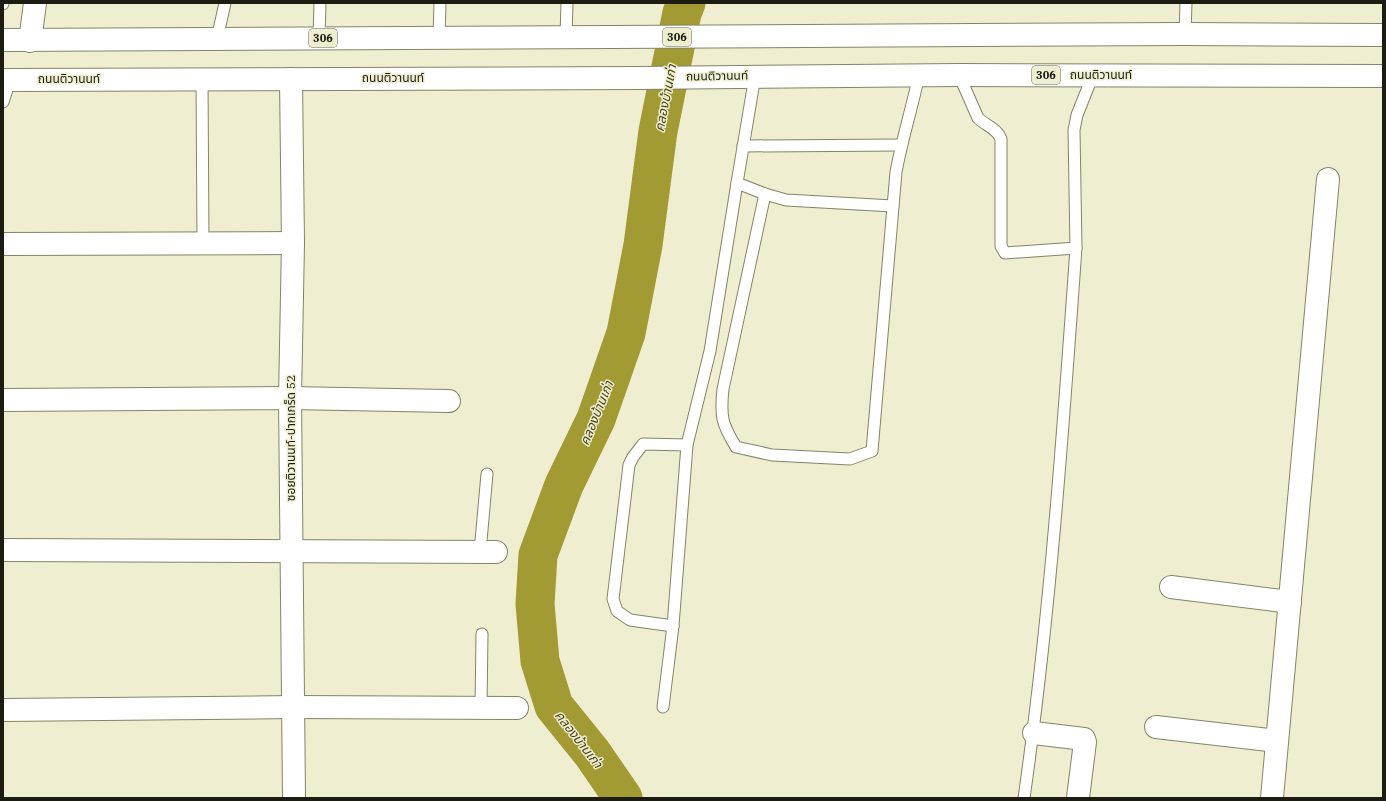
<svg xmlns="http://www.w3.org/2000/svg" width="1386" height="801" font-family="'IBM Plex Serif','Noto Sans Thai',serif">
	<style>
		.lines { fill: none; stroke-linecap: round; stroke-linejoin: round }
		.river { stroke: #a29a32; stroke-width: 39 }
		.lane-casing { stroke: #858368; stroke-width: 13 }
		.street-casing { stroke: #858368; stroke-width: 24 }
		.primary-casing { stroke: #858368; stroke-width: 24 }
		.lane { stroke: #fff; stroke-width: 11 }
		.street { stroke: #fff; stroke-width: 22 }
		.primary { stroke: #fff; stroke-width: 22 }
		.labels { text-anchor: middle; stroke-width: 3; stroke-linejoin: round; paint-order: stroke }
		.shield { fill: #f0eed0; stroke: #5c5b4a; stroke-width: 1 }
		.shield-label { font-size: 11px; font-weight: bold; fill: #1d1c11 }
		.street-label { font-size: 12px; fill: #1d1c11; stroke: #f0eed0 }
		.water-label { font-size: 13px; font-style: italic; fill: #434015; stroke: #f0eed0 }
	</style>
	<rect width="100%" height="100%" fill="#f0eed0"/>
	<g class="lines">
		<path class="river" d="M623,798L592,753L554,706L540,661L535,604L538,555L564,485L596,419L626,333L643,245L658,131L682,13L686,3"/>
		<defs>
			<g id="lane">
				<path d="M3,4V3"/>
				<path d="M1185,34L1186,3"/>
				<path d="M319,38L320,3"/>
				<path d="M439,38L440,3"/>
				<path d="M566,38L567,3"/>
				<path d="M217,39L225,3"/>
				<path d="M959,75L978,118C986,126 997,128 1001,139V246L1005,253L1076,248L1074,130L1077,115L1093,75"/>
				<path d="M755,76L737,183L765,194L786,200L893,206"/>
				<path d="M202,79L203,243"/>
				<path d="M3,102L10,80"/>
				<path d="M743,146L901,145"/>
				<path d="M765,194L723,389C720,417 722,424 736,447L772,455L850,459L872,451L896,172C902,139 912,108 919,75"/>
				<path d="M480,552L487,474"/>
				<path d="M673,626L630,620L617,611L613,599L629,465L633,457L643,444L687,445"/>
				<path d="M663,707L673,626L687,445L710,351L737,183"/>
				<path d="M481,708L482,634"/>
				<path d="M1024,798C1050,616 1063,431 1076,248"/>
			</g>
			<g id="street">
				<path d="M30,41L35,3"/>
				<path d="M291,79L293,243L290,398L294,798"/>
				<path d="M3,244L293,243"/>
				<path d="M3,400L290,398L449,401"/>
				<path d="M3,550L496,552"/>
				<path d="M1171,587L1290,602"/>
				<path d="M3,710L294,707L517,708"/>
				<path d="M1156,727L1277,741"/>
				<path d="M1034,733L1084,739L1085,742L1078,798"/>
				<path d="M1272,798L1328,179"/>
			</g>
			<g id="primary">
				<path d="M3,40L1185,34L1383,35"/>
				<path d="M3,80L638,78L959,75L1383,76"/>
			</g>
		</defs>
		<use href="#lane" class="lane-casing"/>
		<use href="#street" class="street-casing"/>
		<use href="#primary" class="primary-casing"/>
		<use href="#lane" class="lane"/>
		<use href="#street" class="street"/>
		<use href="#primary" class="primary"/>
	</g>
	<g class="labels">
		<g class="shield">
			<rect x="663" y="28" width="28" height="18" rx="3"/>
			<rect x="309" y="29" width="28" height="18" rx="3"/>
			<rect x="1032" y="66" width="28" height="18" rx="3"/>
		</g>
		<g class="shield-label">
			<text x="677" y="41">306</text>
			<text x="323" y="42">306</text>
			<text x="1046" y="79">306</text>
		</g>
		<g class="street-label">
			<text x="1101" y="79">ถนนติวานนท์</text>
			<text transform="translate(717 76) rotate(-1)" y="4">ถนนติวานนท์</text>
			<text x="393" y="82">ถนนติวานนท์</text>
			<text x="69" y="83">ถนนติวานนท์</text>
			<text transform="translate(291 438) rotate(-90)" y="4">ซอยติวานนท์-ปากเกร็ด 52</text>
		</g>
		<g class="water-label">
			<text transform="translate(665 98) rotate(-79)" y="5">คลองบ้านเก่า</text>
			<text transform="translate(596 413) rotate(-68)" y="5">คลองบ้านเก่า</text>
			<text transform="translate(579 739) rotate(52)" y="5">คลองบ้านเก่า</text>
		</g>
	</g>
	<rect width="1386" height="801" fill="none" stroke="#1d1c11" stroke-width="8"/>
</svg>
